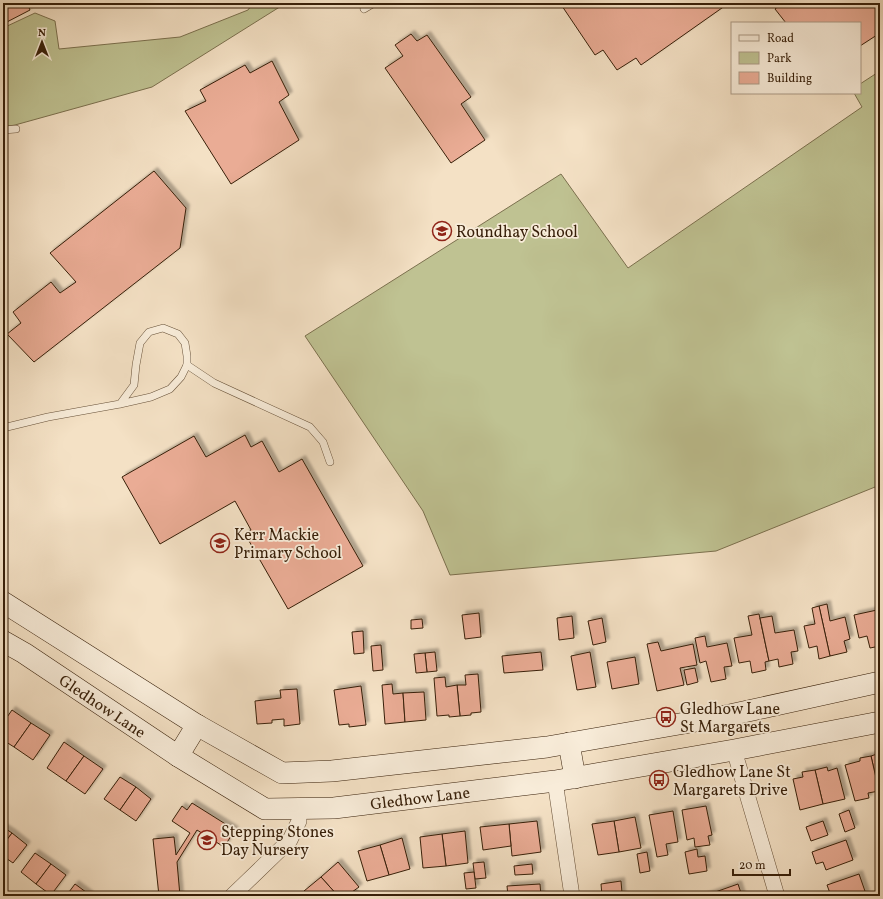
<svg xmlns="http://www.w3.org/2000/svg" width="883" height="899" font-family="Vollkorn,serif">
	<style>
		.green { fill: #bfc292; stroke: #7b704e }
		.building { fill: #eaac95; stroke: #371f09; filter: url(#shadow) }
		.lines { fill: none; stroke-linecap: round; stroke-linejoin: round }
		.lane-casing { stroke: #665038; stroke-width: 8 }
		.street-casing { stroke: #665038; stroke-width: 16 }
		.secondary-casing { stroke: #371f09; stroke-width: 22 }
		.lane { stroke: #f8ecd9; stroke-width: 7 }
		.street { stroke: #f8ecd9; stroke-width: 15 }
		.secondary { stroke: #f8ecd9; stroke-width: 21 }
		.labels { text-anchor: middle; stroke-width: 3.5; stroke-linejoin: round; paint-order: stroke }
		.poi-label { font-size: 16px; fill: #371f09; stroke: #f8ecd9; text-anchor: start }
		.street-label { font-size: 16px; fill: #371f09; stroke: #f8ecd9 }
	</style>
	<defs>
		<filter id="shadow"><feDropShadow dx="3.5" dy="-3.5" stdDeviation="1" flood-color="#0004"/></filter>
	</defs>
	<rect width="100%" height="100%" fill="#f4e1c5"/>
	<filter id="stains"><feTurbulence type="fractalNoise" baseFrequency=".005" numOctaves="4"/><feColorMatrix values="0 0 0 0 .2 0 0 0 0 .09 0 0 0 0 .02 0 0 0 .5 -.17"/></filter>
	<radialGradient id="worn" r=".72"><stop offset=".6" stop-color="#630" stop-opacity="0"/><stop offset="1" stop-color="#630" stop-opacity=".3"/></radialGradient>
	<g class="green">
		<path d="M253,3H286L152,87L15,125L3,127V28L35,13L55,21L59,49L180,37L248,10Z"/>
		<path d="M880,71V485L716,551L450,575L423,511L305,336L561,174L628,268L862,107L854,93H860V84Z"/>
	</g>
	<g class="building">
		<path d="M3,3H27L30,10L3,24Z"/>
		<path d="M88,3H110L88,7Z"/>
		<path d="M560,3H729L641,65L636,58L617,70L603,50L595,55Z"/>
		<path d="M779,3H880V33L860,46V23H786L775,9L780,5Z"/>
		<path d="M411,34L417,41L427,35L471,97L461,104L485,140L451,163L385,68L403,56L395,45Z"/>
		<path d="M272,61L289,95L279,102L299,140L231,184L185,111L206,101L200,90L245,65L250,73Z"/>
		<path d="M154,171L186,208L180,248L34,362L7,334L21,323L13,312L51,282L60,293L76,282L50,253Z"/>
		<path d="M245,435L251,447L262,441L279,472L302,459L363,566L288,609L245,534L251,530L235,501L160,544L122,477L194,436L206,457Z"/>
		<path d="M827,604L830,621L845,617L850,639L844,641L847,652L830,656L819,606Z"/>
		<path d="M819,606L830,656L819,659L817,646L809,648L804,626L815,624L812,608Z"/>
		<path d="M880,609V624L877,610Z"/>
		<path d="M877,610L880,624V646L870,648L867,636L859,638L854,615Z"/>
		<path d="M479,613L481,637L465,639L462,615Z"/>
		<path d="M759,614L769,661L765,662L766,670L752,673L750,661L739,663L734,638L752,635L748,616Z"/>
		<path d="M572,616L574,638L559,640L557,618Z"/>
		<path d="M772,616L775,633L794,630L798,651L791,652L793,664L779,667L778,659L769,661L760,618Z"/>
		<path d="M602,618L606,642L593,645L588,621Z"/>
		<path d="M422,619L423,628L411,629V620Z"/>
		<path d="M363,631L364,653L354,654L352,632Z"/>
		<path d="M705,636L707,647L727,643L732,666L724,667L726,679L711,682L706,661L700,663L695,638Z"/>
		<path d="M658,642L661,651L693,644L697,665L680,668L684,685L657,691L647,644Z"/>
		<path d="M381,645L383,670L373,671L371,646Z"/>
		<path d="M435,652L437,671L427,672L425,653Z"/>
		<path d="M541,652L543,670L504,673L502,656Z"/>
		<path d="M590,652L596,687L577,690L571,656Z"/>
		<path d="M425,653L427,672L416,673L414,654Z"/>
		<path d="M635,657L639,684L612,689L607,662Z"/>
		<path d="M695,668L698,682L687,685L684,670Z"/>
		<path d="M478,674L481,712L471,713V715L460,716L457,685H466L465,675Z"/>
		<path d="M445,677L446,687L457,685L460,716L449,717V715L437,716L434,678Z"/>
		<path d="M392,684L393,694L403,693L405,722L385,724L382,685Z"/>
		<path d="M361,686L366,725L349,727V724L339,725L334,690Z"/>
		<path d="M297,689L300,724L284,726V719L272,720V723L257,724L255,701L281,698L280,690Z"/>
		<path d="M424,692L426,720L405,722L403,693Z"/>
		<path d="M12,710L31,723L14,747L3,740V723Z"/>
		<path d="M31,723L50,735L33,760L14,747Z"/>
		<path d="M64,742L84,756L66,781L47,768Z"/>
		<path d="M880,753V790L879,791L871,756Z"/>
		<path d="M84,756L103,769L85,794L66,781Z"/>
		<path d="M871,756L879,791L868,793L869,798L855,801L845,765L860,761V758Z"/>
		<path d="M827,767L828,771L837,768L845,799L823,804L815,770Z"/>
		<path d="M815,770L823,804L800,810L793,779L803,777L802,772Z"/>
		<path d="M120,777L136,787L120,810L104,799Z"/>
		<path d="M136,787L151,799L136,821L120,810Z"/>
		<path d="M192,803L235,830L224,847L197,830L177,862L180,896H159L153,839L174,837L176,855L190,833L172,821L182,806L187,810Z"/>
		<path d="M706,806L712,835L708,836L710,845L695,847L694,838L687,840L682,810Z"/>
		<path d="M849,810L855,828L845,832L839,814Z"/>
		<path d="M673,811L678,842L666,844L668,855L657,857L649,815Z"/>
		<path d="M635,817L641,848L619,852L614,821Z"/>
		<path d="M537,821L541,852L512,856L509,824Z"/>
		<path d="M614,821L619,852L598,855L592,824Z"/>
		<path d="M823,821L828,835L811,841L806,827Z"/>
		<path d="M509,824L511,846L483,850L480,827Z"/>
		<path d="M3,827L12,833L3,845Z"/>
		<path d="M465,831L468,863L446,866L442,834Z"/>
		<path d="M12,833L27,845L13,863L3,856V845Z"/>
		<path d="M442,834L446,866L423,868L420,837Z"/>
		<path d="M402,838L410,869L389,875L380,845Z"/>
		<path d="M846,840L853,860L826,870L823,862L816,864L812,852Z"/>
		<path d="M380,845L389,875L367,881L358,851Z"/>
		<path d="M697,849L698,857L705,856L707,871L689,874L685,852Z"/>
		<path d="M647,852L650,871L640,873L637,854Z"/>
		<path d="M35,853L51,864L36,884L21,872Z"/>
		<path d="M338,862L359,887L352,892L356,896H338L321,877Z"/>
		<path d="M484,862L486,878L475,879L473,863Z"/>
		<path d="M51,864L66,875L51,895L36,884Z"/>
		<path d="M532,864L533,874L515,875L514,866Z"/>
		<path d="M474,872L476,888L466,889L464,873Z"/>
		<path d="M859,874L866,894L860,896H831L827,885Z"/>
		<path d="M321,877L338,896H309L304,891Z"/>
		<path d="M621,881L622,893L602,896L601,884Z"/>
		<path d="M75,884L90,895L89,896H66Z"/>
		<path d="M540,884L541,896H508L507,886Z"/>
		<path d="M738,884L742,896H704Z"/>
		<path d="M622,893V896H602Z"/>
	</g>
	<g class="lines">
		<defs>
			<g id="lane">
				<path d="M364,9L374,3"/>
				<path d="M3,130L16,129"/>
				<path d="M187,365L214,383L310,427L323,442L330,462"/>
				<path d="M3,428L48,417L120,404L151,397L170,389L181,377L187,365V356L185,343L178,334L163,328L149,332L140,343L136,365L134,385L120,404"/>
			</g>
			<g id="street">
				<path d="M734,750L777,896"/>
				<path d="M555,781L572,896"/>
				<path d="M232,896L290,840L299,821V809"/>
			</g>
			<g id="secondary">
				<path d="M3,602L197,725L282,773L332,771L547,747L725,716L880,682"/>
				<path id="s1" d="M3,641L24,653L178,756L265,809L334,808L555,781L734,750L880,722"/>
				<path d="M569,743L575,778"/>
				<path d="M178,756L197,725"/>
			</g>
		</defs>
		<use href="#lane" class="lane-casing"/>
		<use href="#street" class="street-casing"/>
		<use href="#secondary" class="secondary-casing"/>
		<use href="#lane" class="lane"/>
		<use href="#street" class="street"/>
		<use href="#secondary" class="secondary"/>
	</g>
	<defs>
		<symbol id="school-ring" viewBox="-11 -11 22 22"><circle r="9.5" fill="#f8ecd9" stroke="#8f2418" stroke-width="1.5"/><path d="M0-5L7-2L0 1L-7-2ZM-4 1L0 2.5L4 1V4Q0 6-4 4Z" fill="#8f2418"/></symbol>
		<symbol id="bus-ring" viewBox="-11 -11 22 22"><circle r="9.5" fill="#f8ecd9" stroke="#8f2418" stroke-width="1.5"/><path d="M-5-6H5V4H4V6H2V4H-2V6H-4V4H-5ZM-3.5-4V0h7V-4ZM-3.5 1.2v1.5H-2V1.2ZM2 1.2v1.5H3.5V1.2Z" fill="#8f2418"/></symbol>
	</defs>
	<g fill-rule="evenodd">
		<use href="#school-ring" x="431" y="220" width="22" height="22"/>
		<use href="#school-ring" x="209" y="532" width="22" height="22"/>
		<use href="#bus-ring" x="655" y="706" width="22" height="22"/>
		<use href="#bus-ring" x="648" y="769" width="22" height="22"/>
		<use href="#school-ring" x="196" y="829" width="22" height="22"/>
	</g>
	<g class="labels">
		<g class="poi-label">
			<text x="456" y="237">Roundhay School</text>
			<text x="234" y="540">Kerr Mackie<tspan x="234" dy="18">Primary School</tspan></text>
			<text x="680" y="714">Gledhow Lane<tspan x="680" dy="18">St Margarets</tspan></text>
			<text x="673" y="777">Gledhow Lane St<tspan x="673" dy="18">Margarets Drive</tspan></text>
			<text x="221" y="837">Stepping Stones<tspan x="221" dy="18">Day Nursery</tspan></text>
		</g>
		<g class="street-label">
			<text dy="6" stroke="none"><textPath href="#s1" startOffset="119">Gledhow Lane</textPath></text>
			<text dy="6" stroke="none"><textPath href="#s1" startOffset="467">Gledhow Lane</textPath></text>
		</g>
	</g>
	<rect width="883" height="899" fill="none" stroke="#f4e1c5" stroke-width="16"/>
	<rect x="4" y="4" width="875" height="891" fill="none" stroke="#371f09" stroke-width="2"/>
	<rect x="8" y="8" width="867" height="883" fill="none" stroke="#371f09"/>
	<rect x="731" y="22" width="130" height="72" fill="#f8ecd9" stroke="#ab9a86"/>
	<rect x="739" y="35" width="20" height="6" fill="#f8ecd9" stroke="#ab9a86"/>
	<text x="767" y="42" font-size="12" fill="#371f09">Road</text>
	<rect x="739" y="52" width="20" height="12" fill="#bfc292" stroke="#ab9a86"/>
	<text x="767" y="62" font-size="12" fill="#371f09">Park</text>
	<rect x="739" y="72" width="20" height="12" fill="#eaac95" stroke="#ab9a86"/>
	<text x="767" y="82" font-size="12" fill="#371f09">Building</text>
	<g transform="translate(42 42)" stroke="#f8ecd9" stroke-width="3" paint-order="stroke">
	<path d="M0-3L7 15L0 10L-7 15Z" fill="#371f09"/>
	<text y="-6" font-size="11" font-weight="bold" text-anchor="middle" fill="#371f09">N</text>
	</g>
	<path d="M733 869v6h57v-6" fill="none" stroke="#371f09" stroke-width="2"/>
	<text x="739" y="869" font-size="12" fill="#371f09" stroke="#f8ecd9" stroke-width="3" paint-order="stroke">20 m</text>
	<rect width="100%" height="100%" filter="url(#stains)"/>
	<rect width="100%" height="100%" fill="url(#worn)"/>
</svg>
